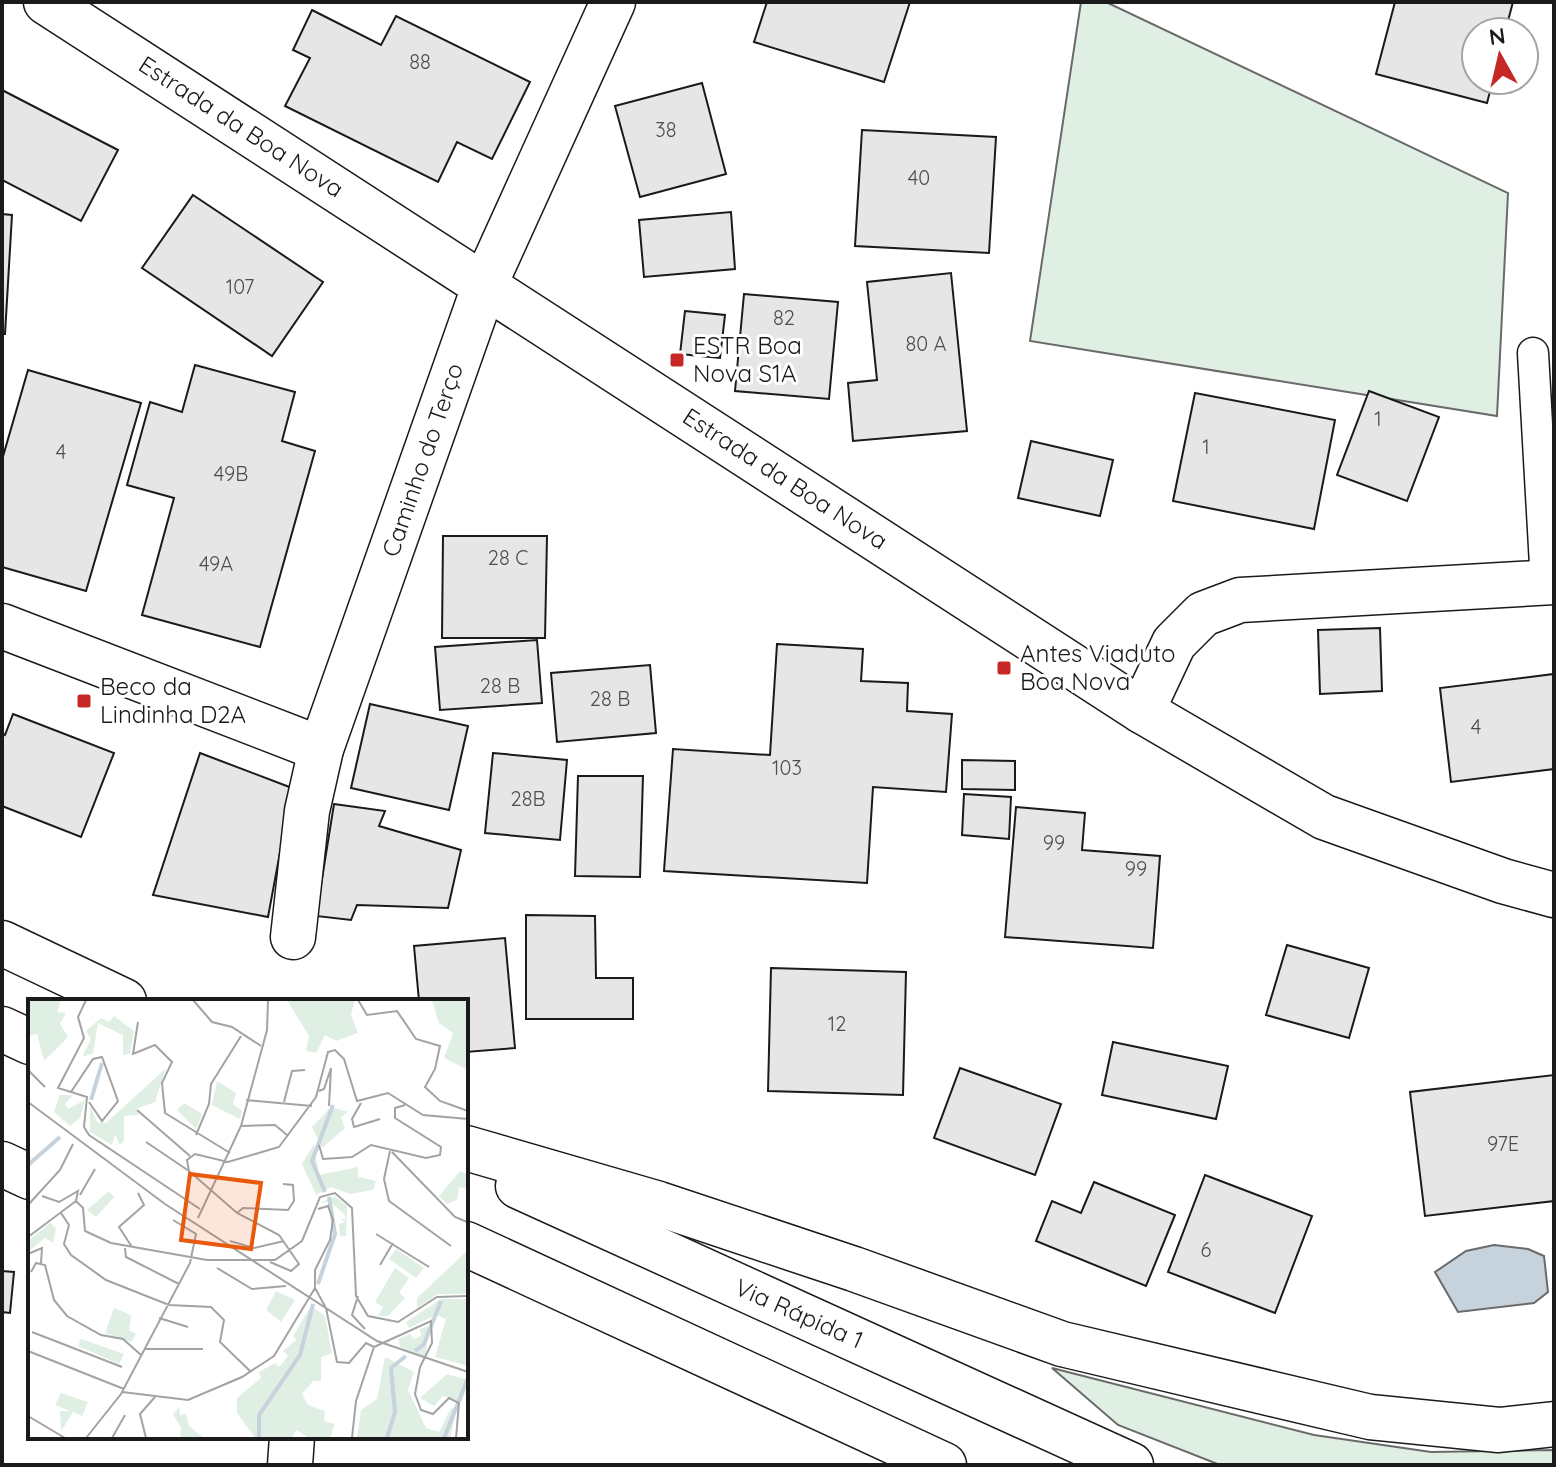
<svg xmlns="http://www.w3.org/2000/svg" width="1556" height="1467" font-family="Quicksand,sans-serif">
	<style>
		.green { fill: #e0efe3; stroke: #6a6a6a; stroke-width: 2 }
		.water { fill: #c6d2dc; stroke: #6a6a6a; stroke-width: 2 }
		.building { fill: #e6e6e6; stroke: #1a1a1a; stroke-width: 2 }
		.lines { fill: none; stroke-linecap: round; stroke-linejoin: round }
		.lane-casing { stroke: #1a1a1a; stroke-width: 33 }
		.street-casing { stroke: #1a1a1a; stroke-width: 47 }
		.secondary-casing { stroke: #1a1a1a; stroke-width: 47 }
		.highway-casing { stroke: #1a1a1a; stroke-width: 47 }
		.lane { stroke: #fff; stroke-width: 30 }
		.street { stroke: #fff; stroke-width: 44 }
		.secondary { stroke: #fff; stroke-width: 44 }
		.highway { stroke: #fff; stroke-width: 44 }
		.poi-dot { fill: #c62828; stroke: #fff; stroke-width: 3 }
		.labels { text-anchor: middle; stroke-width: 6; stroke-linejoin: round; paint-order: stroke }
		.number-label { font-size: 20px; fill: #4d4d4d }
		.street-label { font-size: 24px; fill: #1a1a1a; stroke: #fff }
		.poi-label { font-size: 24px; fill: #1a1a1a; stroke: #fff; text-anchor: start }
		.inset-river { fill: none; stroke: #c6d2dc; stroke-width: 4 }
		.inset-road { fill: none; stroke: #a3a3a3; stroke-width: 2 }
		.view { fill: #e8590c; fill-opacity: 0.15; stroke: #e8590c; stroke-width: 4 }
		.inset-edge { fill: none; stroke: #1a1a1a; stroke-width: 4 }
	</style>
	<rect width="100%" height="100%" fill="#fff"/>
	<g class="green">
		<path d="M1081,2H1106L1508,193L1497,416L1030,341Z"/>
		<path d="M1052,1368L1314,1435L1431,1452L1554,1450V1465H1220L1118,1425Z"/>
	</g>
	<path class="water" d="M1494,1245L1528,1249L1544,1256L1548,1292L1534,1303L1458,1312L1435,1272L1466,1251Z"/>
	<g class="building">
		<path d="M767,2H910L884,82L754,42Z"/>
		<path d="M1395,2H1513L1505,32H1476V80H1493L1487,103L1376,74Z"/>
		<path d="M312,10L381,45L396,16L530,82L492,159L457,142L438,182L285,106L310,58L293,50Z"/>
		<path d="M702,83L726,174L640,197L615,106Z"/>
		<path d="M2,90L118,150L81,221L2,180Z"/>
		<path d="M862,130L996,137L989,253L855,246Z"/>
		<path d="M193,195L323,282L272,356L142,268Z"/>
		<path d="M731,212L735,269L644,277L639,220Z"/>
		<path d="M2,214L12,215L5,334H2Z"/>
		<path d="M951,273L967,431L853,441L848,383L877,380L867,282Z"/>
		<path d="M744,294L838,302L829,399L735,391Z"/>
		<path d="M685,311L725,315L720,358L680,354Z"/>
		<path d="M195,365L295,392L282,441L315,451L260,647L142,615L174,498L127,485L150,402L182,412Z"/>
		<path d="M28,370L141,403L86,591L2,567V460Z"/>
		<path d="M1369,391L1439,417L1407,501L1337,475Z"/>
		<path d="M1195,393L1335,420L1314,529L1173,501Z"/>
		<path d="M1031,441L1113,460L1100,516L1018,498Z"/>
		<path d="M443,536H547L545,638H442Z"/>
		<path d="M1380,628L1382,691L1320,694L1318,630Z"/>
		<path d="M537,640L542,703L440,710L435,647Z"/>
		<path d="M777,644L863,649L861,681L908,683L907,711L952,714L946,792L873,787L867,883L664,871L673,749L770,755Z"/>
		<path d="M650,665L656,733L557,742L551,673Z"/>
		<path d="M1554,674V769L1451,782L1440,688Z"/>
		<path d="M370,704L468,726L449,810L351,788Z"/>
		<path d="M13,714L114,753L81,837L2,806V733L5,735Z"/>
		<path d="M200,753L292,788L268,917L153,895Z"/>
		<path d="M493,753L567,760L560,840L485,833Z"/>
		<path d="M962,760L1015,761V790L962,789Z"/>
		<path d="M578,776H643L640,877L575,876Z"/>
		<path d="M964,794L1011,797L1009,839L962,835Z"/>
		<path d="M334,804L385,811L379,826L461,850L448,908L357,905L351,920L316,916Z"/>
		<path d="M1016,807L1085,813L1082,850L1160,856L1153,948L1005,937Z"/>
		<path d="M526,915L595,916L596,978H633V1019H526Z"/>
		<path d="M505,938L515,1048L466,1052V1001H419L414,946Z"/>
		<path d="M1287,945L1369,968L1349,1038L1266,1015Z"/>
		<path d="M771,968L906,972L903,1095L768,1091Z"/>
		<path d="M1113,1042L1228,1066L1216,1119L1102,1095Z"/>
		<path d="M960,1068L1061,1104L1035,1175L934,1138Z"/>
		<path d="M1554,1075V1201L1425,1216L1410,1092Z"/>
		<path d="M1205,1175L1312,1216L1275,1313L1168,1272Z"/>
		<path d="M1094,1182L1175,1215L1146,1286L1036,1241L1052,1201L1081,1213Z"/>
		<path d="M2,1271L14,1272L10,1313L2,1312Z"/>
	</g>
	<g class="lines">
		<defs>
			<path id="lane" d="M1533,353L1546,583"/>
			<g id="street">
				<path d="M2,626L321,749"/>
				<path d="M1142,711L1174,643L1203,614L1240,600L1554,582"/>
				<path d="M293,937L307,811L321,749L485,284L613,2"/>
				<path d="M2,1164L30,1177"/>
				<path d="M290,1465L292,1437"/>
			</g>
			<path id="secondary" d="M46,2L1142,711L1324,817L1503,881L1554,895"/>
			<g id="highway">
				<path d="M2,943L124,1001"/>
				<path d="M2,1029L30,1042"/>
				<path d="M466,1148L659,1204L854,1269L1062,1344L1370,1417L1499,1430L1554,1424"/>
				<path d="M518,1186L1131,1465"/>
				<path d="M466,1244L944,1465"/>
			</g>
		</defs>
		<use href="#lane" class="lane-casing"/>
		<use href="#street" class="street-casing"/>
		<use href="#secondary" class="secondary-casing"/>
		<use href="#highway" class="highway-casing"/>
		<use href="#lane" class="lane"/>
		<use href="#street" class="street"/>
		<use href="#secondary" class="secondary"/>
		<use href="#highway" class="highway"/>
	</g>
	<g class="poi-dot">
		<rect x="669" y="352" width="16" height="16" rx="4"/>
		<rect x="996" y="660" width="16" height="16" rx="4"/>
		<rect x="76" y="693" width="16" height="16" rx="4"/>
	</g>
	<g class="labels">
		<g class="number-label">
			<text x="420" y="69">88</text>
			<text x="666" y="137">38</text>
			<text x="919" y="185">40</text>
			<text x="240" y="294">107</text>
			<text x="784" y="325">82</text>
			<text x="926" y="351">80 A</text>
			<text x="1378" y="426">1</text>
			<text x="1206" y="454">1</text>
			<text x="61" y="459">4</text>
			<text x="231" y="481">49B</text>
			<text x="508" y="565">28 C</text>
			<text x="216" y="571">49A</text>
			<text x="500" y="693">28 B</text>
			<text x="610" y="706">28 B</text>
			<text x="1476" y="734">4</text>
			<text x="787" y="775">103</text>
			<text x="528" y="806">28B</text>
			<text x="1054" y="850">99</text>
			<text x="1136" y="876">99</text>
			<text x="837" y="1031">12</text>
			<text x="1503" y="1151">97E</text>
			<text x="1206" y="1257">6</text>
		</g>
		<g class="street-label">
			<text transform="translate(241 127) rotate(33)" y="8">Estrada da Boa Nova</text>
			<text transform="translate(423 460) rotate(-71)" y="8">Caminho do Terço</text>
			<text transform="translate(785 479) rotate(33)" y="8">Estrada da Boa Nova</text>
			<text transform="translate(799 1314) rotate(24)" y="8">Via Rápida 1</text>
		</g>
		<g class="poi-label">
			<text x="693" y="354">ESTR Boa<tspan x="693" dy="28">Nova S1A</tspan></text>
			<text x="1020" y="662">Antes Viaduto<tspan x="1020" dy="28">Boa Nova</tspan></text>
			<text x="100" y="695">Beco da<tspan x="100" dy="28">Lindinha D2A</tspan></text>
		</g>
	</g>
	<g transform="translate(28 999)">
		<rect width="440" height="440" fill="#fff"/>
		<path d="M0,1H33L29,13L38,14L32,25L40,38L16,62L9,35L0,37ZM259,1H327L323,16L330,34L308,42L297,36L288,54L278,52L281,37ZM440,1V71L416,59L425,34L411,24L404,2ZM86,17L106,32L102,55L95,56V36L70,24L65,54L54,58L63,40L58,32L73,19L81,23ZM138,69L127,103L108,110L111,116L96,117V142L92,146L87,135L84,146L62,133V106L69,123L78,124ZM189,82L208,94L205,105L214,112L212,120L184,106ZM32,96H45L37,105L40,110L57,101L52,119L42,127L26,113ZM156,104L174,115L168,130L149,111ZM303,108L320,113L313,118L317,129L294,149L284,128ZM286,145L291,176L330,168V178L348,182L345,191L322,195L303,188L288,196L274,165ZM432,172L440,176V190L431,188L429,201L419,205L411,197ZM81,192L86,198L68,218L59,211ZM307,197L319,207L318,237H312L311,225L317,223L310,217L317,221V216L301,202L290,205ZM22,224L28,229L25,244L17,239L0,253V242ZM368,250L396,269L388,279L361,260ZM440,251V295H410L389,309V299ZM367,269L381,279L371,294L377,299L360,317H350L355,308L347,303ZM248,292L267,301L253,323L238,311ZM413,300H440V367L407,358L418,320L408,316L381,329L378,323ZM283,307L297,317L304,354L293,358V382H285L274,395L280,406L297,412L296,422L307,425L302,439H281L268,431L264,439H227L209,414V399L233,379L231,373L247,364L251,368L260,357L255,352L268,341L265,337ZM86,309L103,316L101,331L108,335L103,343L77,334ZM402,327L397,358L372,348L370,340L382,335L386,340L393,337L392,330ZM53,340L96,355L91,365L50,347ZM357,358L386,373L380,391L398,429L411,433L423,409L429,410L422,439H329L333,411L349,400ZM419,375L440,381L434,403L415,397L406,407L392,399ZM33,394L60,403L54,417L45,413L33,432L32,412H42L27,406ZM151,408L152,416L158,415L161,427L176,439H152L153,428L145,416Z" fill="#e0efe3"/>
		<path class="inset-river" d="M63,101L74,64M0,166L32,138M297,193L284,162L305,106M290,285L307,235L301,198M387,352L396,345L413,302M231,439V416L272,356L285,305M359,439L367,413L363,369L378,357M416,439L440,379"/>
		<path class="inset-road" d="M58,1L50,18L56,39L30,89L59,98L56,128L61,136L172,210M165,1L184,23L204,28L233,47M330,1L339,16L369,12L388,40L412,47L407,70L397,88L412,102L440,112M110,23L105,55L127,46L144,63L134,84L137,114L202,154M0,71L17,88M291,92L296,90L303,69L301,107M43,93L65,60L74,58L90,102L74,122L61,103M218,101L284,107M0,103L137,205L349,342L440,373M256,103L264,72L277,71M333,104L324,120L326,128L352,120M109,111L162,157M213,127L247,126L259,136M168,136L181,105L183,85L213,37M118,143L161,172M291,146L295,160L324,158L343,146L398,159L412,156L413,148L367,119V109L377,106M362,152L356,180L361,202L423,247M364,153L427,218L439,223M52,196L67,170M14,197L31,203L50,192L48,202M0,206L32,171L45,145M33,214L41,226L36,245L43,256L78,281L141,306L183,308L196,321L192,343L223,373M209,214L215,209L260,211L266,202L265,186L255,185M170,219L213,127L239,31L240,1M348,235L401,268M0,238L48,202L55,209L57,232L83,244L179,261H247L274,242L292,198L307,194L324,209L328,297L340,317L370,323L409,298L440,297M202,242L226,249L256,242M104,248L91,228L116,206L110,194M97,249L98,258L151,285M0,255L14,249L13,264M242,263L263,272L271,265L251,236L209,214L161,172L159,161L167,155L200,163L251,148L288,98L300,53L307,51L316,60L329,102L360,94L395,116L440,120M352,266L365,244M189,269L224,290L258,287M3,273L8,264L17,266L26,301L39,317L73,336L95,340L113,356M287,289L298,309L309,363L321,364L338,344L346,348M287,289V271L302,241L305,221L300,207L290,210M330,297L324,316L337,330M131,319L160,328M4,333L94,368M346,348L403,322L404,344L392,368L387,395L393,411L405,415L421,399L431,404L428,439M117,350H175M0,352L96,390M94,393L160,401L214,378L246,357L287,289M0,417L37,439M58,439L93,395L162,264L168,235L145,221M84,439L97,416M118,439L112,415L127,398M324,439L328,402L346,348"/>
		<path class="view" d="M162,175L233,184L223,250L153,241Z"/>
		<rect width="440" height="440" class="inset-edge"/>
	</g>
	<rect width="1556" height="1467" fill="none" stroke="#1a1a1a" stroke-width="8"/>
	<g transform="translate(1500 56) rotate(352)"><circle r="38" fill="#ffffff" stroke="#a3a3a3" stroke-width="2"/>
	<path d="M0-6L14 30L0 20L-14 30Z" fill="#c62828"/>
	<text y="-12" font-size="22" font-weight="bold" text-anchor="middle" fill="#1a1a1a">N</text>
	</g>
</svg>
